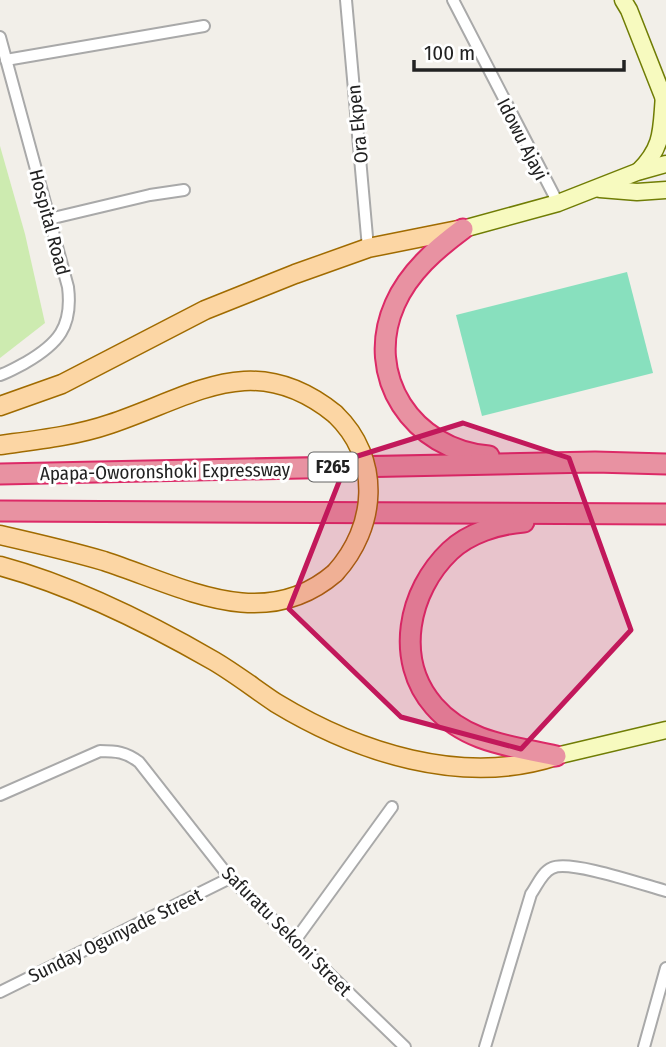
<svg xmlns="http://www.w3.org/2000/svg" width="666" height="1047" font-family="'Fira Sans Condensed',sans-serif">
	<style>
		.grass { fill: #cdebb0 }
		.pitch { fill: #88e0be }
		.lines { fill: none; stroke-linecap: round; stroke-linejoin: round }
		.street-casing { stroke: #a9a9a9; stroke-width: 14 }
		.secondary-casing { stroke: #707d05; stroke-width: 19 }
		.primary-casing { stroke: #a06b00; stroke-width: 21 }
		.highway-casing { stroke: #dc2a67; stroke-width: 23 }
		.street { stroke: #fff; stroke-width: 10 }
		.secondary { stroke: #f7fabf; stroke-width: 16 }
		.primary { stroke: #fcd6a4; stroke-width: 18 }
		.highway { stroke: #e892a2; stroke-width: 19 }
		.primary-bridge-casing { stroke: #a06b00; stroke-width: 21; stroke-linecap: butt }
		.primary-bridge { stroke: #fcd6a4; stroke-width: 18 }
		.marked { fill: #c2185b; fill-opacity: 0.2; stroke: #c2185b; stroke-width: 5; stroke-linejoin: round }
		.labels { text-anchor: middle; stroke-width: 6; stroke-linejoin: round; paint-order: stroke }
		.shield { fill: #fff; stroke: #646464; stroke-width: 2 }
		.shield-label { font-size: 18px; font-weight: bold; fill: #222 }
		.street-label { font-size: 19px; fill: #222; stroke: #fff }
	</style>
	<rect width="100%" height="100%" fill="#f2efe9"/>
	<path class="grass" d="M0,146L25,234L45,323L0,358Z"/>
	<path class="pitch" d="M627,272L653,373L482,416L456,315Z"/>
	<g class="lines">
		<defs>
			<g id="street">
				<path d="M346,0L368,248"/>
				<path d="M453,0L558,203"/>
				<path d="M0,37L68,287C73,327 58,344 25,363C17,367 9,372 0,375"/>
				<path d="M6,60L204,26"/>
				<path d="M49,219L150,195L184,190"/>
				<path d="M0,795L100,751C116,751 126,752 139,762L230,878L405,1047"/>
				<path d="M294,942L392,807"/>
				<path d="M0,992L230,878"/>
				<path d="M485,1047L531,894C537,886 542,872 552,868C569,859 644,885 666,891"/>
				<path d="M644,1047L666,968"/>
			</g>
			<g id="secondary">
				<path d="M623,0L629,10L666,104"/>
				<path d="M639,171C664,146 661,129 664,96"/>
				<path d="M600,189L637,192L666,190"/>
				<path d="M463,229L558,203L637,172L666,164"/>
				<path d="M556,756L666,730"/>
			</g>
			<g id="primary">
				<path d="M0,406L62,384L205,310L295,274L368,248L463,229"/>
				<path d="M0,445C37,440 75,436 110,424C194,396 253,348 335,414"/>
				<path d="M0,535C35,543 70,551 104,561C181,586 263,635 335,573"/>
				<path d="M0,566C74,586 148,623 214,661C236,674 255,689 276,703C357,752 462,787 556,756"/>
			</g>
			<g id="highway">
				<path d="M463,229C436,249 409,272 395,304C363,376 413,450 489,456"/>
				<path d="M0,474L595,462L666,464"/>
				<path d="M0,511L666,514"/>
				<path d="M524,522C498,524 469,533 450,551C408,591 394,660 434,706C466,743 512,746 556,756"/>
			</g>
		</defs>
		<use href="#street" class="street-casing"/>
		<use href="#secondary" class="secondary-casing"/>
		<use href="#primary" class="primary-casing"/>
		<use href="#highway" class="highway-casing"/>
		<use href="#street" class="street"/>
		<use href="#secondary" class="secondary"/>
		<use href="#primary" class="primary"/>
		<use href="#highway" class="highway"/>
		<defs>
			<path id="primary-bridge" d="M335,573C377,527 382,459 335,414"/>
		</defs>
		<use href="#primary-bridge" class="primary-bridge-casing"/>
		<use href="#primary-bridge" class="primary-bridge"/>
	</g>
	<path class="marked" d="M463,423L569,458L631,630L521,749L401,717L289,609L348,459Z"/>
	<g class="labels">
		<rect class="shield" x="308.5" y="452.5" width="49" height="29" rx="5"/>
		<g class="shield-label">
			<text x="333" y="473">F265</text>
		</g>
		<g class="street-label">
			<text transform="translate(357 124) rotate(-96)" y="7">Ora Ekpen</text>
			<text transform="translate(523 139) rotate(63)" y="7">Idowu Ajayi</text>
			<text transform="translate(50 222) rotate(75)" y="7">Hospital Road</text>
			<text transform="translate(165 471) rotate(-1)" y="7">Apapa-Oworonshoki Expressway</text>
			<text transform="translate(287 931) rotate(45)" y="7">Safuratu Sekoni Street</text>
			<text transform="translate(115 935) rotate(-26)" y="7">Sunday Ogunyade Street</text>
		</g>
	</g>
	<path d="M414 60v10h210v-10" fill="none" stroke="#222222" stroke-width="3.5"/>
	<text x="424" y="60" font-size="21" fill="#222222" stroke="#ffffff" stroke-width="5" paint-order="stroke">100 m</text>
</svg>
